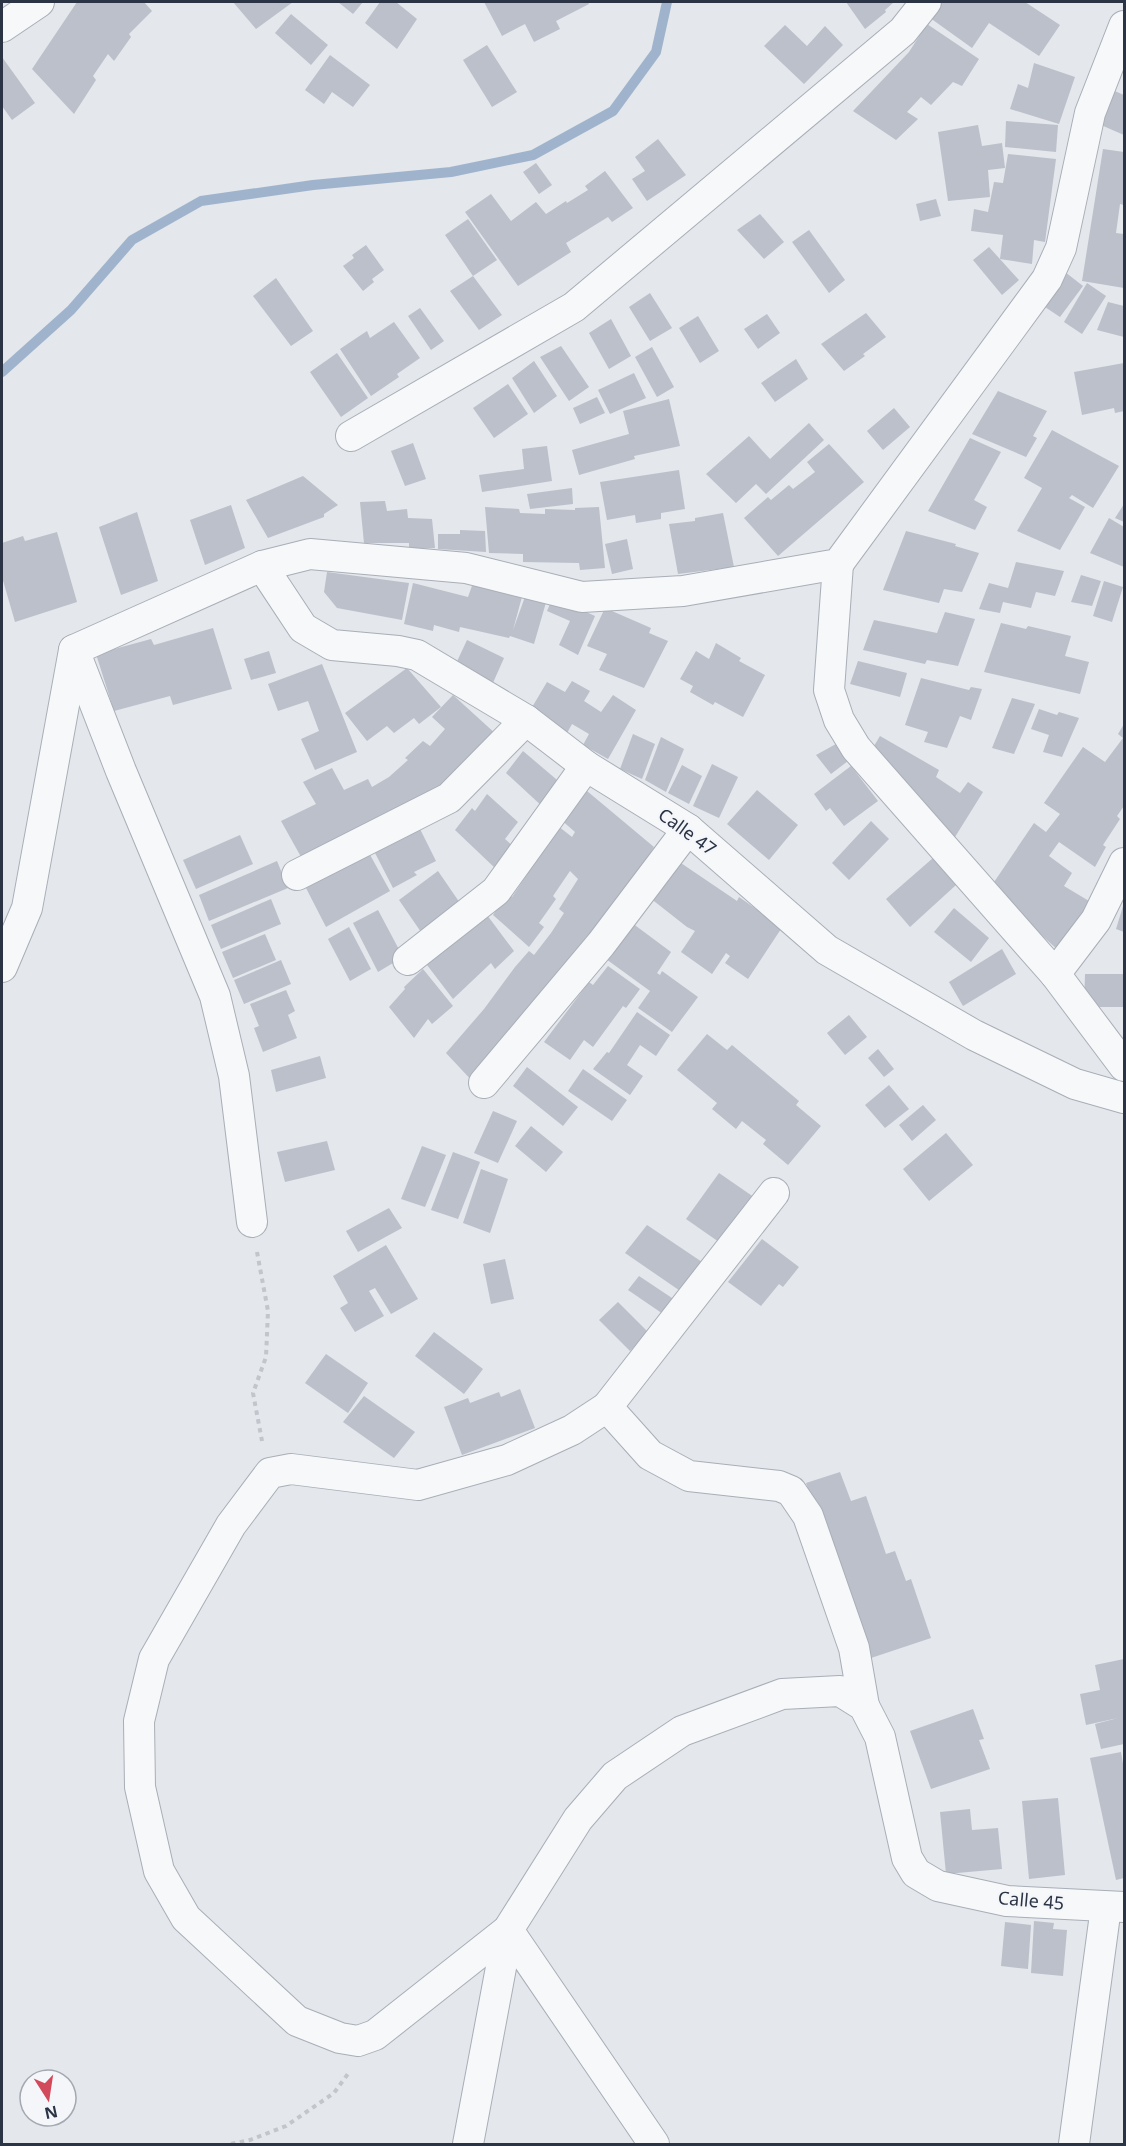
<svg xmlns="http://www.w3.org/2000/svg" width="1126" height="2146" font-family="'Noto Sans',sans-serif">
	<style>
		.lines { fill: none; stroke-linecap: round; stroke-linejoin: round }
		.stream { stroke: #9fb4cc; stroke-width: 10 }
		.building { fill: #bbc0ca }
		.minor-casing { stroke: #a9aeb7; stroke-width: 32 }
		.path { stroke: #c2c5cb; stroke-width: 4; stroke-dasharray: 4.5 4.5; stroke-linecap: butt }
		.minor { stroke: #f7f8fa; stroke-width: 30 }
		.labels { text-anchor: middle; stroke-width: 4.5; stroke-linejoin: round; paint-order: stroke }
		.street-label { font-size: 18px; fill: #2b3445; stroke: #f4f6f9 }
	</style>
	<rect width="100%" height="100%" fill="#e4e7ec"/>
	<g class="lines">
		<path class="stream" d="M2,372L71,310L132,240L201,201L313,185L451,172L533,155L613,111L656,52L667,2"/>
	</g>
	<g class="building">
		<path d="M77,2H144L152,11L129,34L131,37L114,61L108,54L93,76L96,80L74,114L32,69Z"/>
		<path d="M233,2H293L256,29Z"/>
		<path d="M338,2H363L353,14Z"/>
		<path d="M380,2H396L417,19L397,49L365,23Z"/>
		<path d="M484,2H588L589,4L556,21L560,29L534,42L525,24L502,36Z"/>
		<path d="M846,2H894L885,10L886,12L865,29Z"/>
		<path d="M936,2H1025L1060,25L1039,56L989,23L972,48L926,15Z"/>
		<path d="M291,14L328,45L311,65L275,33Z"/>
		<path d="M927,24L979,59L962,86L953,82L931,105L921,97L907,112L918,119L896,140L853,111L909,52Z"/>
		<path d="M785,25L807,46L825,26L843,45L804,84L764,46Z"/>
		<path d="M487,45L517,92L492,107L463,60Z"/>
		<path d="M330,55L370,85L353,107L332,92L324,104L305,90Z"/>
		<path d="M2,57L35,103L12,120L2,106Z"/>
		<path d="M1034,63L1075,77L1059,124L1010,109L1018,84L1028,88Z"/>
		<path d="M1110,89L1124,95V135L1094,122Z"/>
		<path d="M1006,121L1058,125L1056,152L1005,147Z"/>
		<path d="M978,125L982,146L1002,143L1005,168L988,170L990,197L948,201L938,132Z"/>
		<path d="M658,139L686,175L647,201L632,179L645,171L635,157Z"/>
		<path d="M1103,149L1124,152V205L1120,204L1116,233L1124,234V288L1082,281Z"/>
		<path d="M1008,154L1056,159L1045,242L1034,240L1032,264L1000,259L1003,235L971,231L974,209L988,212L994,182L1003,183Z"/>
		<path d="M536,163L552,185L539,194L523,172Z"/>
		<path d="M605,171L633,208L612,222L608,217L566,243L571,252L518,286L465,212L491,194L511,221L536,202L546,214L566,201L567,203L588,190L585,186Z"/>
		<path d="M936,199L941,216L920,221L916,204Z"/>
		<path d="M760,214L784,242L764,259L737,230Z"/>
		<path d="M468,219L497,260L473,276L445,235Z"/>
		<path d="M809,230L845,280L829,293L792,242Z"/>
		<path d="M366,245L384,270L372,279L374,282L363,291L343,266L354,258L352,255Z"/>
		<path d="M989,247L1019,280L1002,295L973,260Z"/>
		<path d="M1065,272L1083,286L1060,317L1042,305Z"/>
		<path d="M473,276L502,315L479,330L450,291Z"/>
		<path d="M276,278L313,331L291,346L253,296Z"/>
		<path d="M1087,283L1106,296L1082,334L1064,322Z"/>
		<path d="M650,293L672,328L650,341L629,307Z"/>
		<path d="M1108,302L1124,306V337L1097,330Z"/>
		<path d="M420,308L444,341L431,350L408,316Z"/>
		<path d="M866,313L886,337L863,354L865,356L844,371L821,344Z"/>
		<path d="M767,314L780,333L758,349L744,329Z"/>
		<path d="M698,316L719,351L700,363L679,328Z"/>
		<path d="M611,319L631,356L609,369L589,333Z"/>
		<path d="M394,322L420,358L397,374L399,377L371,396L340,349L367,331L370,338Z"/>
		<path d="M561,346L589,387L569,401L540,357Z"/>
		<path d="M652,347L674,387L657,397L635,357Z"/>
		<path d="M337,353L368,398L341,417L310,372Z"/>
		<path d="M796,359L808,379L775,402L761,383Z"/>
		<path d="M534,361L557,396L534,413L512,378Z"/>
		<path d="M1124,363V411L1115,413L1114,408L1082,415L1074,372Z"/>
		<path d="M634,373L646,398L610,414L598,390Z"/>
		<path d="M508,384L528,414L494,438L473,408Z"/>
		<path d="M998,391L1047,411L1033,436L1037,438L1026,457L972,434Z"/>
		<path d="M597,397L605,413L580,424L573,408Z"/>
		<path d="M669,399L680,446L634,456L635,459L579,475L572,450L629,434L623,411Z"/>
		<path d="M894,408L910,427L883,450L867,431Z"/>
		<path d="M809,423L824,440L766,494L756,484L736,503L706,474L749,436L770,459Z"/>
		<path d="M1052,430L1119,466L1093,508L1072,495L1069,498L1085,507L1060,550L1017,531L1042,488L1024,478Z"/>
		<path d="M970,438L1001,452L974,500L987,507L975,530L928,511Z"/>
		<path d="M413,443L426,479L405,486L391,451Z"/>
		<path d="M829,444L864,482L778,556L744,518L768,497L771,500L789,485L793,489L815,472L807,462Z"/>
		<path d="M547,446L552,481L482,492L479,475L524,469L522,449Z"/>
		<path d="M679,470L685,509L661,513V519L636,523L635,515L607,520L600,482Z"/>
		<path d="M303,476L338,505L324,514V517L268,538L246,500Z"/>
		<path d="M572,488L573,504L530,509L527,494Z"/>
		<path d="M385,501L387,511L407,509L408,518L432,519L435,548L409,549V543H364L360,502Z"/>
		<path d="M1124,504V522L1115,518Z"/>
		<path d="M231,505L245,548L205,565L190,520Z"/>
		<path d="M485,507L519,509L520,513L545,514V509L575,510V508L599,507L605,568L580,570L579,563L523,562V554L489,553Z"/>
		<path d="M137,512L158,581L121,595L99,527Z"/>
		<path d="M723,513L734,567L678,574L669,524L695,521V518Z"/>
		<path d="M1109,518L1124,527V567L1090,553Z"/>
		<path d="M460,530L485,531L486,552L438,549V534H460Z"/>
		<path d="M906,531L956,544L955,546L979,553L962,592L944,589L939,603L883,590Z"/>
		<path d="M57,532L77,602L15,622L2,577V543L23,536L25,541Z"/>
		<path d="M627,539L633,569L612,574L605,544Z"/>
		<path d="M1016,562L1064,571L1055,596L1036,592L1031,608L1003,602L1000,613L979,609L989,583L1008,588Z"/>
		<path d="M327,572L409,583L402,620L337,608L324,592Z"/>
		<path d="M1081,575L1101,581L1092,606L1071,602Z"/>
		<path d="M1104,581L1123,587L1112,622L1093,616Z"/>
		<path d="M413,583L468,597L473,583L523,593L513,630L526,594L547,599L534,644L510,636L509,638L460,627L459,632L434,625L433,631L404,624Z"/>
		<path d="M553,597L595,616L578,655L559,645L570,621L547,611Z"/>
		<path d="M605,608L651,628L649,633L668,641L644,688L599,670L607,654L587,646Z"/>
		<path d="M945,612L975,619L958,666L927,660L925,664L863,650L874,620L937,633Z"/>
		<path d="M1001,623L1026,629L1028,626L1071,636L1065,656L1089,662L1080,694L984,672Z"/>
		<path d="M213,628L232,689L173,705L170,696L114,711L96,654L151,639L154,645Z"/>
		<path d="M467,640L504,658L492,685L454,668Z"/>
		<path d="M716,643L741,658L739,661L765,675L743,717L715,702L713,705L690,692L693,686L680,679L696,651L709,659Z"/>
		<path d="M269,651L276,673L251,680L244,659Z"/>
		<path d="M858,661L907,673L900,697L850,684Z"/>
		<path d="M322,664L357,752L315,770L301,739L319,731L308,701L278,711L268,684Z"/>
		<path d="M407,668L441,707L419,724L414,718L394,733L387,726L367,741L345,713Z"/>
		<path d="M921,678L969,690L971,687L982,689L971,720L960,716L947,748L924,742L928,732L905,725Z"/>
		<path d="M572,681L590,691L584,701L601,712L613,695L636,710L608,759L583,745L589,734L572,724L566,735L531,709L547,682L565,692Z"/>
		<path d="M453,695L497,735L436,791L305,864L281,821L316,804L303,782L332,768L344,790L368,779L372,787L389,777L408,760L405,758L423,741L430,746L445,729L432,717Z"/>
		<path d="M1012,698L1035,704L1014,754L992,748Z"/>
		<path d="M1039,709L1057,715L1059,712L1079,718L1062,757L1043,752L1049,735L1031,729Z"/>
		<path d="M1124,724V806L1117,816L1120,819L1103,845L1106,847L1095,867L1059,842L1049,856L1072,873L1064,886L1094,904L1060,952L990,888L1034,823L1046,832L1060,814L1044,803L1083,747L1105,762L1123,738L1118,734Z"/>
		<path d="M633,734L655,744L642,779L620,769Z"/>
		<path d="M880,736L939,770L936,777L960,793L968,782L983,792L950,845L874,746Z"/>
		<path d="M661,737L684,749L666,792L645,780Z"/>
		<path d="M836,744L848,761L831,774L816,755Z"/>
		<path d="M523,751L563,785L544,808L506,773Z"/>
		<path d="M712,764L738,777L719,818L693,806Z"/>
		<path d="M682,765L702,776L689,804L668,793Z"/>
		<path d="M851,766L878,801L844,826L830,808L826,811L814,794Z"/>
		<path d="M581,786L654,847L629,887L475,1084L446,1053L484,1009L515,967L529,951L534,955L551,933L564,913L559,909L578,879L570,871L553,896L556,899L539,923L544,927L529,947L493,915L507,893L512,897L528,873L526,872L558,826L572,837L575,832L559,818Z"/>
		<path d="M757,790L798,825L769,860L727,824Z"/>
		<path d="M487,794L518,822L505,839L514,847L496,869L455,830L472,808L475,811Z"/>
		<path d="M871,821L889,839L849,880L832,863Z"/>
		<path d="M420,829L436,861L414,872L417,875L393,888L374,851L397,838L399,841Z"/>
		<path d="M240,835L253,864L196,889L183,860Z"/>
		<path d="M369,853L390,891L326,927L306,888Z"/>
		<path d="M672,857L737,901L739,897L772,920L781,929L748,979L725,963L730,956L726,953L712,974L681,952L695,931L687,927L645,894Z"/>
		<path d="M933,858L956,885L910,927L886,899Z"/>
		<path d="M277,861L288,888L209,921L199,895Z"/>
		<path d="M438,871L462,906L421,932L399,900Z"/>
		<path d="M271,899L281,924L221,949L211,925Z"/>
		<path d="M1124,903V932L1116,929Z"/>
		<path d="M954,908L989,938L971,962L934,932Z"/>
		<path d="M378,910L403,957L378,972L353,923Z"/>
		<path d="M484,911L514,951L495,969L491,963L453,999L427,965Z"/>
		<path d="M632,923L671,952L657,973L660,975L662,971L698,997L672,1032L638,1008L650,991L606,959Z"/>
		<path d="M349,927L371,969L350,981L328,939Z"/>
		<path d="M265,934L276,960L233,978L222,952Z"/>
		<path d="M1002,949L1016,974L963,1006L949,982Z"/>
		<path d="M281,960L291,984L244,1004L234,980Z"/>
		<path d="M608,966L640,989L626,1008L623,1006L593,1047L584,1040L570,1060L544,1042L589,982L593,985Z"/>
		<path d="M423,969L453,1006L432,1024L428,1019L414,1038L389,1007L405,989L404,987Z"/>
		<path d="M1085,974H1124V1007H1084Z"/>
		<path d="M286,990L295,1011L288,1015L297,1038L263,1052L254,1028L259,1026L250,1004Z"/>
		<path d="M637,1012L670,1035L656,1056L640,1045L627,1065L643,1076L630,1095L593,1069L607,1052L609,1053Z"/>
		<path d="M849,1015L867,1037L845,1055L827,1033Z"/>
		<path d="M707,1034L727,1050L732,1045L799,1101L796,1105L821,1126L788,1165L763,1144L766,1140L742,1121L736,1129L712,1109L717,1103L677,1070Z"/>
		<path d="M878,1049L894,1069L884,1077L868,1058Z"/>
		<path d="M320,1056L326,1078L276,1092L271,1070Z"/>
		<path d="M527,1067L578,1107L563,1126L513,1086Z"/>
		<path d="M583,1069L627,1100L612,1121L568,1091Z"/>
		<path d="M889,1085L909,1109L885,1128L865,1105Z"/>
		<path d="M923,1105L936,1120L912,1141L899,1125Z"/>
		<path d="M493,1111L517,1121L498,1163L474,1153Z"/>
		<path d="M531,1126L563,1152L546,1172L515,1146Z"/>
		<path d="M946,1133L973,1165L929,1201L903,1169Z"/>
		<path d="M327,1141L335,1170L285,1182L277,1152Z"/>
		<path d="M422,1146L446,1155L425,1207L401,1199Z"/>
		<path d="M453,1152L480,1162L458,1219L431,1210Z"/>
		<path d="M481,1169L508,1179L490,1233L463,1223Z"/>
		<path d="M719,1173L761,1202L729,1249L686,1219Z"/>
		<path d="M389,1208L402,1228L358,1252L346,1231Z"/>
		<path d="M647,1225L711,1268L689,1297L625,1253Z"/>
		<path d="M762,1239L799,1267L783,1287L779,1284L761,1306L728,1282Z"/>
		<path d="M386,1245L418,1299L391,1314L375,1288L369,1291L384,1316L355,1332L340,1308L348,1303L333,1276Z"/>
		<path d="M505,1259L514,1299L491,1304L483,1264Z"/>
		<path d="M639,1276L678,1302L666,1316L628,1290Z"/>
		<path d="M618,1302L649,1333L630,1351L599,1320Z"/>
		<path d="M434,1332L483,1369L464,1394L415,1356Z"/>
		<path d="M326,1354L368,1383L348,1413L305,1383Z"/>
		<path d="M520,1389L535,1428L462,1455L444,1407L468,1398L470,1403L499,1392L501,1397Z"/>
		<path d="M364,1396L415,1432L394,1458L343,1422Z"/>
		<path d="M840,1472L851,1501L866,1496L886,1554L895,1551L906,1581L911,1579L931,1638L868,1659L806,1483Z"/>
		<path d="M1124,1659V1744L1101,1749L1095,1724L1118,1718L1086,1725L1080,1694L1100,1690L1095,1665Z"/>
		<path d="M973,1709L984,1739L979,1740L990,1769L931,1789L910,1731Z"/>
		<path d="M1121,1752L1124,1770V1878L1116,1880L1090,1758Z"/>
		<path d="M1058,1798L1065,1875L1029,1879L1022,1801Z"/>
		<path d="M970,1809L972,1830L998,1828L1002,1869L946,1874L940,1812Z"/>
		<path d="M1034,1921L1054,1923L1053,1929L1067,1930L1063,1976L1031,1973Z"/>
		<path d="M1005,1922L1031,1925L1028,1969L1001,1966Z"/>
	</g>
	<g class="lines">
		<defs>
			<g id="minor">
				<path d="M2,27L39,2"/>
				<path d="M351,436L574,307L903,31L926,2"/>
				<path d="M838,564L829,690L839,720L856,748L1055,974L1124,1066"/>
				<path d="M262,566L303,628L332,645L398,651L417,655L526,720L586,766L688,829L827,950L974,1035L1075,1084L1124,1098"/>
				<path d="M74,650L121,771L215,996L234,1076L252,1222"/>
				<path d="M297,875L449,798L526,720"/>
				<path d="M408,960L496,891L586,766"/>
				<path d="M2,967L27,908L74,650L262,566L310,554L466,568L582,597L683,591L838,564L1047,279L1061,248L1090,113L1124,26"/>
				<path d="M1055,974L1096,920L1124,863"/>
				<path d="M484,1083L601,944L688,829"/>
				<path d="M774,1193L607,1407L572,1430L507,1460L418,1485L291,1469L270,1473L231,1525L154,1659L139,1721L140,1787L159,1871L186,1918L297,2021L340,2038L358,2041L375,2035L508,1930L578,1819L615,1776L682,1731L782,1694L840,1691L864,1706L880,1737L907,1858L916,1873L938,1886L1007,1901L1124,1907"/>
				<path d="M607,1407L650,1455L689,1476L779,1486L791,1491L808,1516L854,1648L864,1706"/>
				<path d="M468,2144L508,1930L654,2144"/>
				<path d="M1074,2144L1106,1907"/>
			</g>
		</defs>
		<use href="#minor" class="minor-casing"/>
		<g class="path">
			<path d="M257,1252L268,1311L266,1357L253,1393L262,1441"/>
			<path d="M231,2144L250,2140L286,2126L334,2093L350,2071"/>
		</g>
		<use href="#minor" class="minor"/>
	</g>
	<g class="labels">
		<g class="street-label">
			<text transform="translate(687 832) rotate(36)" y="6">Calle 47</text>
			<text transform="translate(1031 1901) rotate(5)" y="6">Calle 45</text>
		</g>
	</g>
	<rect width="1126" height="2146" fill="none" stroke="#2b3445" stroke-width="6"/>
	<g transform="translate(48 2098) rotate(168)"><circle r="28" fill="#f4f6f9" stroke="#a4a8b1" stroke-width="1.5"/>
	<path d="M0-4.5L10 22L0 15L-10 22Z" fill="#d1495b"/>
	<text y="-9" font-size="16" font-weight="bold" text-anchor="middle" fill="#2b3445">N</text>
	</g>
</svg>
